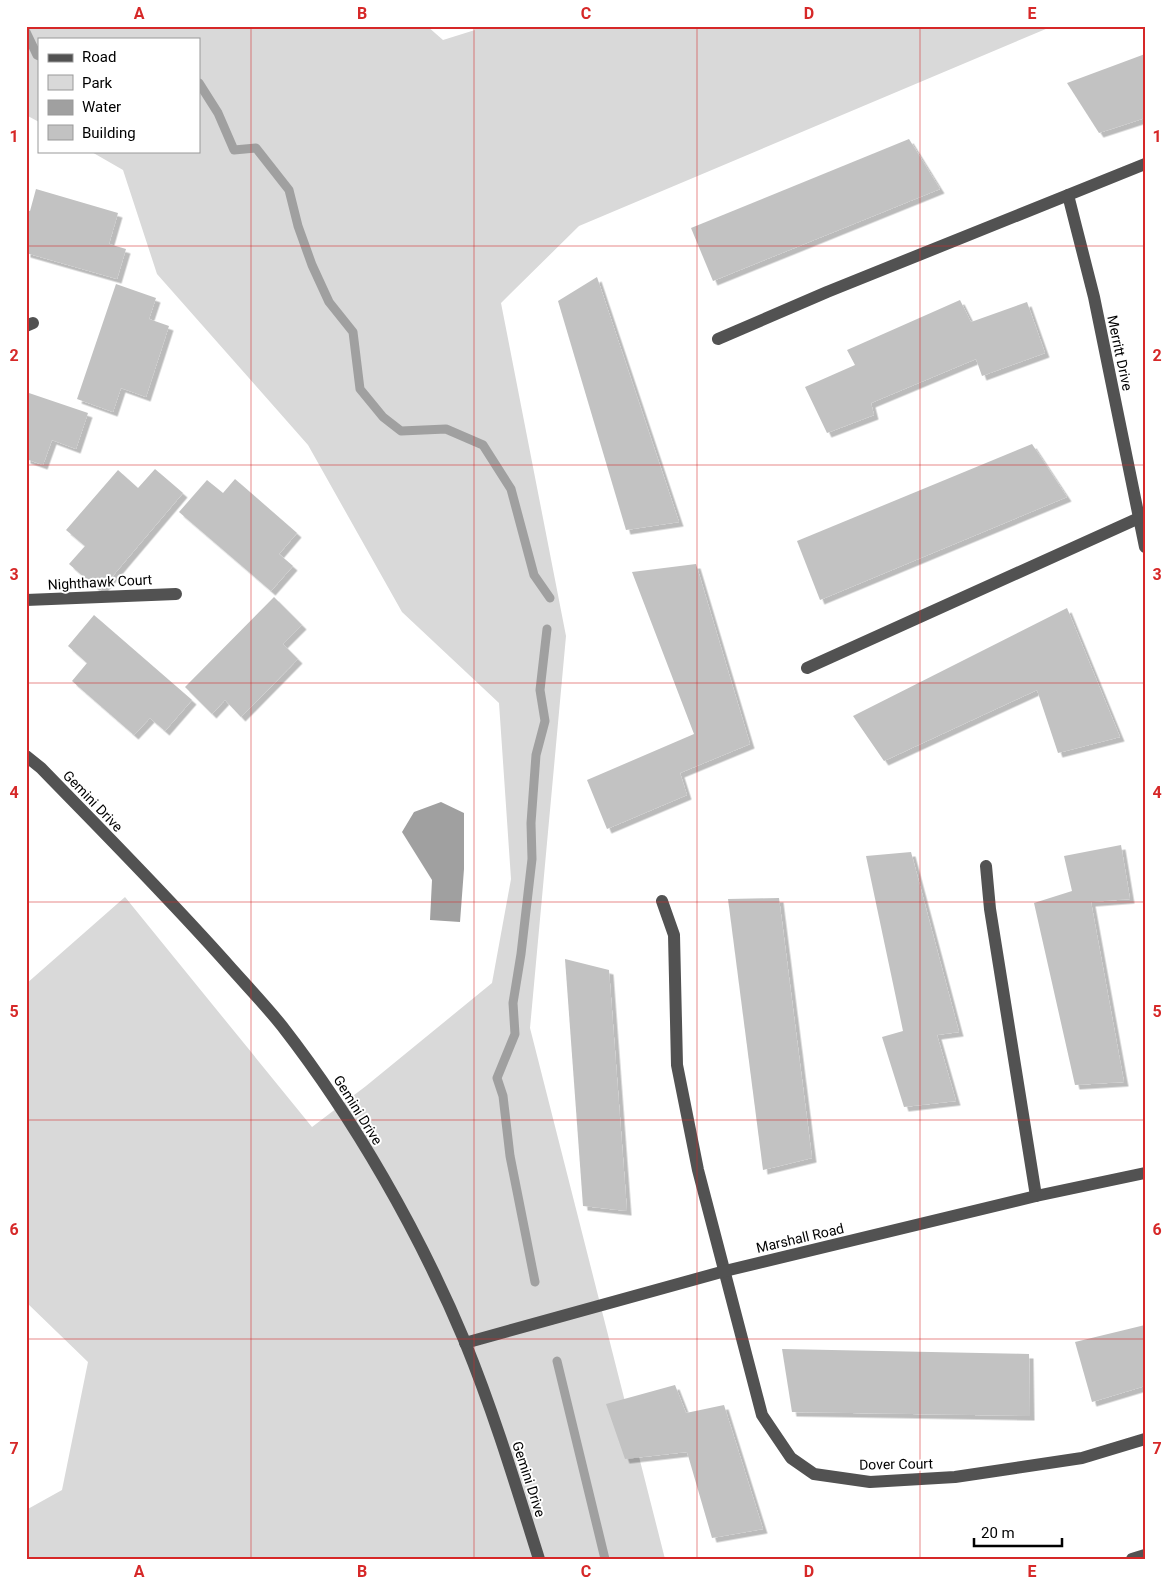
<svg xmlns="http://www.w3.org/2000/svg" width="1171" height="1585" font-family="Roboto,sans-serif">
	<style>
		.green { fill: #d9d9d9 }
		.water { fill: #a0a0a0 }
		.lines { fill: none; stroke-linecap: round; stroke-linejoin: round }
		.stream { stroke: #a0a0a0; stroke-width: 9 }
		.building { fill: #c2c2c2; filter: url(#shadow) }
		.minor { stroke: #525252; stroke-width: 12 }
		.grid { fill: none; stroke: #d62828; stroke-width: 1; stroke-opacity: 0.55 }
		.labels { text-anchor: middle; stroke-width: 4; stroke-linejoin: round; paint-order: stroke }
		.street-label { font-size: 14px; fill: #000; stroke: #fff }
		.neatline { fill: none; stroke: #d62828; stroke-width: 2 }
		.grid-label { font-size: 16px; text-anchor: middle; font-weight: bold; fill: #d62828 }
	</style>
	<defs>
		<filter id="shadow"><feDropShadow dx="4.5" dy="4.5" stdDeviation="0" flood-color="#0004"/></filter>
	</defs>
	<rect width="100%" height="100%" fill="#fff"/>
	<path class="green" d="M26,26H427L443,40L475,30V26H1053L579,226L501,303L566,636L530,1028L665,1559H26V1510L62,1490L88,1362L26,1302V984L125,897L312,1127L366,1086L492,983L511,879L499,703L402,612L308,445L157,274L123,170L90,151H199V39H39V122L26,115Z"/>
	<path class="water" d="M441,802L464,813V869L460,922L430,920L432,880L402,832L414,812Z"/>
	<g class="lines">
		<g class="stream">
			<path d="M26,32L37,55L39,56"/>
			<path d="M199,83L218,113L234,150L256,148L289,190L298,226L312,265L329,302L353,332L360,389L383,417L401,431L446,429L483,445L511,489L534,575L550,598"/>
			<path d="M535,1282L510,1156L503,1096L497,1078L515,1034L513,1003L521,954L532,859L531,823L536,755L545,721L540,690L547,629"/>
			<path d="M557,1361L605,1559"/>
		</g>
	</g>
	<g class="building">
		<path d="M1145,54V118L1099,133L1067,83Z"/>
		<path d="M909,139L940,189L713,281L691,228Z"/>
		<path d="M36,189L118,213L109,244L126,249L117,279L26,253V210L30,211Z"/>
		<path d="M597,277L679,522L626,530L558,301Z"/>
		<path d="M116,284L156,298L149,319L169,326L146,397L121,388L113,412L77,399Z"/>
		<path d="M960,300L971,322L1027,302L1045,353L982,376L976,359L871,403L874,415L827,433L805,387L855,365L847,350Z"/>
		<path d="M26,392L88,413L76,449L52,440L43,465L26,459Z"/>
		<path d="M1032,444L1067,497L820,600L797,541Z"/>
		<path d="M155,469L183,493L100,591L69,564L85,546L66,530L118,470L138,488Z"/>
		<path d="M235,479L297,533L279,554L293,566L271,591L179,512L207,480L223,493Z"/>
		<path d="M696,564L750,744L680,773L687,795L607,829L587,780L694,734L632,572Z"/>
		<path d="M274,597L302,625L283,644L298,659L241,717L225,700L212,714L185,687Z"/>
		<path d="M1067,608L1120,737L1058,753L1037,690L884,761L853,716Z"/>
		<path d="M94,615L192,700L165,731L150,718L134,735L72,681L87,663L68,646Z"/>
		<path d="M1121,845L1130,899L1091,902L1124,1082L1075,1085L1034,903L1072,891L1064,856Z"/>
		<path d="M911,852L959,1032L937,1035L956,1101L904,1107L882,1037L903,1031L866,856Z"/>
		<path d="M779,898L812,1158L763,1170L728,899Z"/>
		<path d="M565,959L609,970L627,1211L583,1206Z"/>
		<path d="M1145,1325V1386L1092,1402L1075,1342Z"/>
		<path d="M782,1349L1029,1354L1030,1416L792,1412Z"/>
		<path d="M675,1385L686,1413L724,1405L763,1529L712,1538L687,1452L625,1459L606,1404Z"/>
	</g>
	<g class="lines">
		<g class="minor">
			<path d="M1068,195L1094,297L1145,547"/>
			<path d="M26,326L33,323"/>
			<path d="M718,339L827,292L1145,164"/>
			<path d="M26,600L176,594"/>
			<path d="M807,668L1139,518"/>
			<path d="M26,756L41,768C105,834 170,899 231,968C248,987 266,1006 282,1026C355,1120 419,1232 465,1342C494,1413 516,1486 539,1559"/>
			<path d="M986,866L990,909L1036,1196"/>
			<path d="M662,901L674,935L677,1065L698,1170L762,1415L791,1458L814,1474L870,1482L955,1477L1082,1458L1145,1439"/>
			<path d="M465,1343L725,1271L1036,1196L1145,1173"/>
			<path d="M1132,1559L1145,1555"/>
		</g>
	</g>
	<path class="grid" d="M251,26V1559M474,26V1559M697,26V1559M920,26V1559M26,246H1145M26,465H1145M26,683H1145M26,902H1145M26,1120H1145M26,1339H1145"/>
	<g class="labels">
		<g class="street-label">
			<text transform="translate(1120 353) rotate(78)" y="5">Merritt Drive</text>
			<text transform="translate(100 582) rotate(-3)" y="5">Nighthawk Court</text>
			<text transform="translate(93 801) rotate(46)" y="5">Gemini Drive</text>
			<text transform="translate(358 1110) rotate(58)" y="5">Gemini Drive</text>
			<text transform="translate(800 1238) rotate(-13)" y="5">Marshall Road</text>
			<text transform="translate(896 1464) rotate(-1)" y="5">Dover Court</text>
			<text transform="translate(529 1479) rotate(72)" y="5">Gemini Drive</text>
		</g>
	</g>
	<rect width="1171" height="1585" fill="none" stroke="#ffffff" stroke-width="55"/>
	<rect x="38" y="38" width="162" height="115" fill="#ffffff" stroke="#999999"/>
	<rect x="48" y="54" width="25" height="8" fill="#525252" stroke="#999999"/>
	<text x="82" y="62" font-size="15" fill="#000000">Road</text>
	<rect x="48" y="75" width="25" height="15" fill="#d9d9d9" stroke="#999999"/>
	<text x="82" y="88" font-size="15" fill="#000000">Park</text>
	<rect x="48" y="100" width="25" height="15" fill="#a0a0a0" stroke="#999999"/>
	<text x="82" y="112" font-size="15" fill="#000000">Water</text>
	<rect x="48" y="125" width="25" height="15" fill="#c2c2c2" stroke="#999999"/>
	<text x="82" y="138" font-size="15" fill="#000000">Building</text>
	<path d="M974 1538v8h88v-8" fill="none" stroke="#000000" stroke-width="2.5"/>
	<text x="981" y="1538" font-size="15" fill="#000000" stroke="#ffffff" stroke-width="4" paint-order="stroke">20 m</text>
	<rect x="28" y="28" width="1116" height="1530" class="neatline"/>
	<g class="grid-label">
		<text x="139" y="19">A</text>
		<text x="362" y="19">B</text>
		<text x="586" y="19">C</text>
		<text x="809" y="19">D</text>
		<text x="1032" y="19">E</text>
		<text x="14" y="142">1</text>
		<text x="1157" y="142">1</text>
		<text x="14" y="361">2</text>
		<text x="1157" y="361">2</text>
		<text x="14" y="580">3</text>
		<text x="1157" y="580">3</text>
		<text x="14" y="798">4</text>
		<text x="1157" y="798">4</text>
		<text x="14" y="1017">5</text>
		<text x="1157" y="1017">5</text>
		<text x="14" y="1235">6</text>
		<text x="1157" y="1235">6</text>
		<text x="14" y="1454">7</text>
		<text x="1157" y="1454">7</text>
		<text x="139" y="1577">A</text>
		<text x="362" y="1577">B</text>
		<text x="586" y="1577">C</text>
		<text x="809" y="1577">D</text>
		<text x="1032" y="1577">E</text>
	</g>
</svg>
